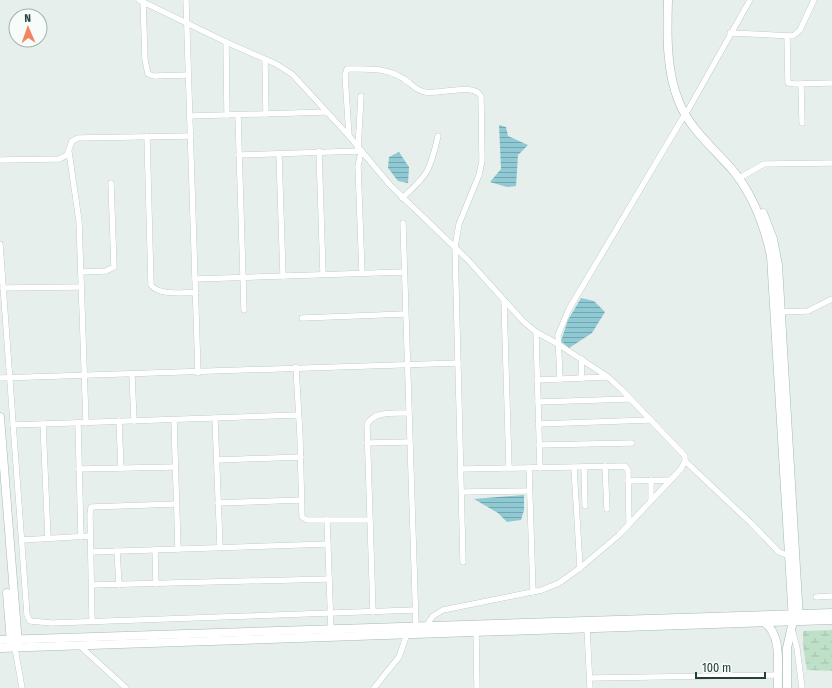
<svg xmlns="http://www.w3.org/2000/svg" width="832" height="688" font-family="'Fira Sans Condensed',sans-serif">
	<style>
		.wetland { fill: url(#wetland-marsh) }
		.water { fill: url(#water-rules) }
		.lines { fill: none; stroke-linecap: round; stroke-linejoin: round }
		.street-casing { stroke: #a8b8b2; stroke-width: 6 }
		.secondary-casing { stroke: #a4bbb3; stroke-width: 9 }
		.street { stroke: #fff; stroke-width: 5.5 }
		.secondary { stroke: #fff; stroke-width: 8 }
	</style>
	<defs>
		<pattern id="wetland-marsh" width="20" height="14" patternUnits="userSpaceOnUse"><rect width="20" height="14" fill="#bfe0c8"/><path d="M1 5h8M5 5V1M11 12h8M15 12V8" fill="none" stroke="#a4c1ad"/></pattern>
		<pattern id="water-rules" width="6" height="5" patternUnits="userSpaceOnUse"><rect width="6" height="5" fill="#8ec9d4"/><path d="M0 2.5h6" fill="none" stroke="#74a5ad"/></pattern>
	</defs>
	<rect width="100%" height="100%" fill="#e6efeb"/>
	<path class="wetland" d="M832,630V671L807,670L803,645V631Z"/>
	<g class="water">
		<path d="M499,125L506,127L508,136L528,145L518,155L516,186L507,187L490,182L501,169Z"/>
		<path d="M399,152L409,167L408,183L398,181L388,168L389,157Z"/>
		<path d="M581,298L594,301L605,312L592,333L569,348L561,341L568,320Z"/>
		<path d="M524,495V510L521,520L507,522L498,513L474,499Z"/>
	</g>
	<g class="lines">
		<defs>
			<g id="street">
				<path d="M139,0L226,42L276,64L292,74L349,136L390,185L468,260L523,321L536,332L558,344L608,377L621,389L685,456V461L681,469L619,535L580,568L559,583L542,590L443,610L433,616L426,626"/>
				<path d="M143,0L145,60L148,74L154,76L188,75"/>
				<path d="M186,0L198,373"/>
				<path d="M730,33L793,36L800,30L814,0"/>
				<path d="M787,36L788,83L795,84L832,83"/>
				<path d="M226,42L227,115"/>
				<path d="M265,60L266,114"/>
				<path d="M801,84L802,123"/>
				<path d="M688,110L750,0"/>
				<path d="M238,115L244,310"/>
				<path d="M190,116L327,112"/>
				<path d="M147,136L151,285C159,296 183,292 196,293"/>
				<path d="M349,136L345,75L347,69C367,69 386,67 404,79C411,83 416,91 425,92C439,95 473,82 481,96L482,161L479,175L459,224L455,247L463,562"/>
				<path d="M358,149L361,96"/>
				<path d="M319,151L323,274"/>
				<path d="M69,152L79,221L86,423"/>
				<path d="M361,152L358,166L362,273"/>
				<path d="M279,154L283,276"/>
				<path d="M239,155L360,151"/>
				<path d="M0,160L59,159L67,155L72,141L78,138L191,136"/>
				<path d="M743,176L764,164L832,163"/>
				<path d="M402,198C428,175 430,171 438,136"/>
				<path d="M403,223L416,626"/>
				<path d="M0,244L27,615L30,621L52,623L415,610"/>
				<path d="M81,272L106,271L114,267L111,183"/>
				<path d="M195,279L404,272"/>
				<path d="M3,288L81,287"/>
				<path d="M504,301L509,468"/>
				<path d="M781,312L808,311L832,299"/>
				<path d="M302,318L405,314"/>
				<path d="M536,332L540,468"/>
				<path d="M296,367L300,437L302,517L307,520H370"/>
				<path d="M132,375L134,421"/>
				<path d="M0,378L458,363"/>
				<path d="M581,378L582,359"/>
				<path d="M560,379L558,335L569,309L685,114"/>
				<path d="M537,380L607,377"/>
				<path d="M538,402L630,399"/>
				<path d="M215,418L220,547"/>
				<path d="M174,420L178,549"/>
				<path d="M119,421L121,468"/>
				<path d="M78,423L81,537"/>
				<path d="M43,424L48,538"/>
				<path d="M538,424L650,420"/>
				<path d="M13,425L298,415"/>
				<path d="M367,443L409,442"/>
				<path d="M539,445L632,443"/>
				<path d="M217,460L301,457"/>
				<path d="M685,461L751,523L779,552L789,556"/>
				<path d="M605,466L607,509"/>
				<path d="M584,467L585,506"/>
				<path d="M529,468L533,592"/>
				<path d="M574,468L580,568"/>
				<path d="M79,469L175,467"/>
				<path d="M462,469L625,466L628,470L629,524"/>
				<path d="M651,480V500"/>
				<path d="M628,481L671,480"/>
				<path d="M462,492L528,491"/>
				<path d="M218,503L301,500"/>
				<path d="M327,520L331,629"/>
				<path d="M22,540L90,536"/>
				<path d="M155,550L156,584"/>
				<path d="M117,551L119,585"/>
				<path d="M91,552L328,544"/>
				<path d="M92,585L329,579"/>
				<path d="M816,597L832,596"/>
				<path d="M373,612L367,425C372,411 395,413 408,413"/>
				<path d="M92,621L90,515L91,507L176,504"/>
				<path d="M587,628L590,688"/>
				<path d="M792,629L797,648L802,688"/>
				<path d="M476,631L477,688"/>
				<path d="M80,646L126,688"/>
				<path d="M15,648L22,688"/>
				<path d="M590,678L778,675"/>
				<path d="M374,688L399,657L407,634"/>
			</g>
			<g id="secondary">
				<path d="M668,0C667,33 666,71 679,102C690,130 716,150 735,173C753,196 765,228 771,256L793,621L787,648V688"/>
				<path d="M763,213L773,239L778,265L799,619"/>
				<path d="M0,417L18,644"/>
				<path d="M7,593L11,643"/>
				<path d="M764,622C783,635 777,667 778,688"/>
				<path d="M0,640L832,613"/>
				<path d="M0,648L832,620"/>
			</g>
		</defs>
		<use href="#street" class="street-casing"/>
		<use href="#secondary" class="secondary-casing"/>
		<use href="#street" class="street"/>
		<use href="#secondary" class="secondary"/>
	</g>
	<g transform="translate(28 28) rotate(358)"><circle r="19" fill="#f7fbf9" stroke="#a3b1ad"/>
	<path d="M0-3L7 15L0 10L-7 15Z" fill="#f4845f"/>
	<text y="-6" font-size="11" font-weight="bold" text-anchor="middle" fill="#24423a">N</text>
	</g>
	<path d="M696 672v6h69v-6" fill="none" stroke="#24423a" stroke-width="2"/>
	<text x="702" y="672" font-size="12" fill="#24423a" stroke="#f7fbf9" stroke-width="3" paint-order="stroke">100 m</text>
</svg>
